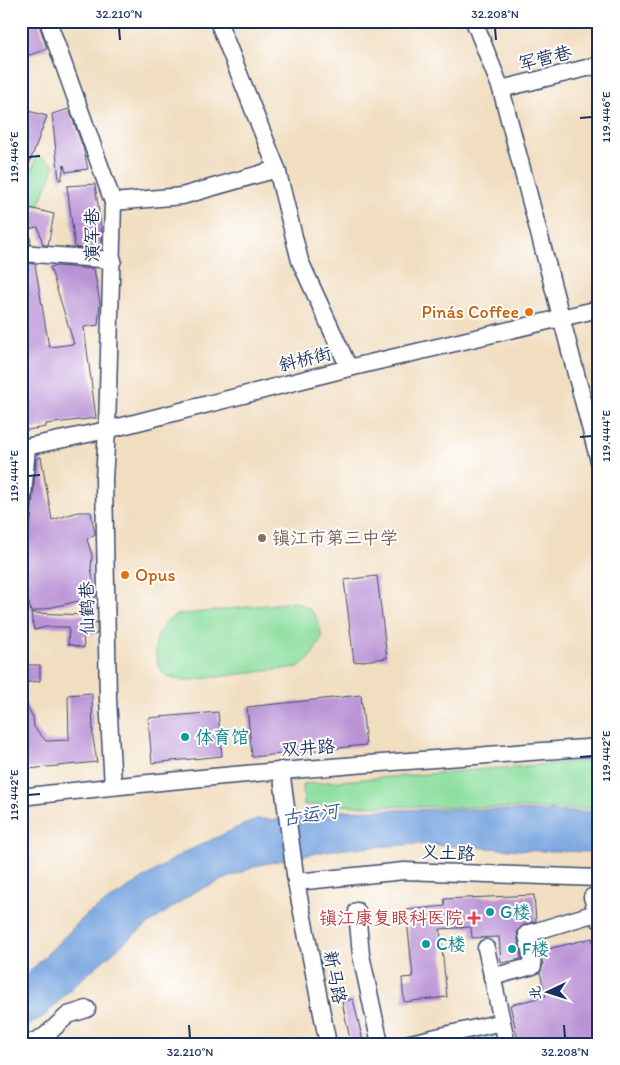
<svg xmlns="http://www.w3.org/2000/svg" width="620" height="1065" font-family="Itim,'LXGW WenKai TC',sans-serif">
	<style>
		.green { fill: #8cde9e; stroke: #54867e }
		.water { fill: #75a3de; stroke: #48699e }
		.building { fill: #ba93d5 }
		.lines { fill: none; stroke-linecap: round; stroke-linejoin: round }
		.minor-casing { stroke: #3b496d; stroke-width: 19 }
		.minor { stroke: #fff; stroke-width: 16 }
		.ticks { fill: none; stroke: #1b2f5e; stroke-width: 2 }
		.food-dot { fill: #e8710a; stroke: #fff; stroke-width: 2 }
		.education-dot { fill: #8d6e63; stroke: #fff; stroke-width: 2 }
		.culture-dot { fill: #0f9aa8; stroke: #fff; stroke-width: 2 }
		.health-dot { fill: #e0444e; stroke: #fff; stroke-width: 2 }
		.labels { text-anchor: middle; stroke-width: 4; stroke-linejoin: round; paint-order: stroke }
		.street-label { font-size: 18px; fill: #1b2f5e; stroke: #fff }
		.food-label { font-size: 18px; fill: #c56008; stroke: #fff; text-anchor: end }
		.education-label { font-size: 18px; fill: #785e54; stroke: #fff; text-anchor: start }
		.culture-label { font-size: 18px; fill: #0d838f; stroke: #fff; text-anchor: start }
		.health-label { font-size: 18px; fill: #be3a42; stroke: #fff; text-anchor: end }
		.water-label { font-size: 19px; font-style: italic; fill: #3f5d91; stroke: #fff }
		.neatline { fill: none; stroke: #1b2f5e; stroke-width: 2 }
		.ticks-label { font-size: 12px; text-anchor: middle; fill: #1b2f5e }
	</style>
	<rect width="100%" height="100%" fill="#fff"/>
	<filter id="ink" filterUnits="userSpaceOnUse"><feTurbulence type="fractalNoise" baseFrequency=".02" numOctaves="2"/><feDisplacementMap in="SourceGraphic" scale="10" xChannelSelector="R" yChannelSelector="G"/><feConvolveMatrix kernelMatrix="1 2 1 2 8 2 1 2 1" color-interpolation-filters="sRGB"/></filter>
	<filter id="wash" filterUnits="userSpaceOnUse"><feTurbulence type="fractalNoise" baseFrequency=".0096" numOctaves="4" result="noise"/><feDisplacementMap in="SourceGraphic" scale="20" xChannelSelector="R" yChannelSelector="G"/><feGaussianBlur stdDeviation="1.12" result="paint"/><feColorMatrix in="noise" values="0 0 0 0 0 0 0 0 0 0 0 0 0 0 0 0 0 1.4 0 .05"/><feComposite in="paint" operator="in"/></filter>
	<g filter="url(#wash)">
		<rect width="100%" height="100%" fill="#f1dec1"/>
		<g class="green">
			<path d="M37,155L55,165L39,206L21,200Z"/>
			<path d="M293,602C314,607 318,617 322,638L309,659L298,667L183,681C178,679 172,678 167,676C151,664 153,635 166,622C169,619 173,617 176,615Z"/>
			<path d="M599,760V809L304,805L303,784Z"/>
			<path d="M492,1029L496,1044H438Z"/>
		</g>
		<path class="water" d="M453,809L599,812V852L539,851L416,844L332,850L259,865L194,892L132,936L77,983L45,1015L21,1030V980L86,915L183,853L256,819L289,820L317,811Z"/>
		<g id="blocks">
			<g class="building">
				<path d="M21,21H38L47,49L21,58Z"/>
				<path d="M21,109L47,116L22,183L21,182Z"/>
				<path d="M69,109L83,147L88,169L66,172L64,165L61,180H59L52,114Z"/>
				<path d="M95,184L102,234V243L81,248L75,247L67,186Z"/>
				<path d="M21,206L54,214L48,245H43L38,227L29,229L31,244L21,243Z"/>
				<path d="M21,263L35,264L49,347L74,344L50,267L57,266L94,269L100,303L98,325L84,327L96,418L46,424V427L21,431Z"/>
				<path d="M41,457L52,520L78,512H91L95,534L87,539L92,556L91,568L96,597L31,612L29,603H21V530L29,526L31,521L36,459Z"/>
				<path d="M377,576L387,658L354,662L344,580Z"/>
				<path d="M31,613L88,615L89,623L97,622V634L83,635L84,648L68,644L69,627H46L34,630Z"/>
				<path d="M21,665H40V681L21,683Z"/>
				<path d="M92,693L93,738L97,762L28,769L21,760V695L33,717L34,727L46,741L69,740L68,695Z"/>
				<path d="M361,695L366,745L252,757L247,707Z"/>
				<path d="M218,712L222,756L152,763L148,718Z"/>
				<path d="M534,895L536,921L524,925L517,931L521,959L501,963L499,937L472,938L471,927L440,929L447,997L404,1002L402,978L413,977L406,910L445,906L444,899Z"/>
				<path d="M592,938L599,965V1044H519L510,1005L546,996L540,973L543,965L540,951Z"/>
				<path d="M353,999L363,1041L351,1044L342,1002Z"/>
			</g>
		</g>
	</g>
	<g filter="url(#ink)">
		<use href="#blocks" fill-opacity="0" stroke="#3b496d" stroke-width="1"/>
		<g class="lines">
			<defs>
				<g id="minor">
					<path d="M48,21L113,202L107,430L104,479L108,699L113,786"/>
					<path d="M218,21L277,169L300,261L349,368"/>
					<path d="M474,21L501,89L599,461"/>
					<path d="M501,89L599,65"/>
					<path d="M113,202L182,196L277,169"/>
					<path d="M21,253L113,260"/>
					<path d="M21,448L107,430L349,368L599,309"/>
					<path d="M21,520L27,447"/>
					<path d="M281,770L296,882L328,1044"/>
					<path d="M21,797C213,774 406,761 599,747"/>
					<path d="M296,882L404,871L599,878"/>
					<path d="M599,897H592L599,920"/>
					<path d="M357,911L361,955L380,1044"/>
					<path d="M486,948L507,1044"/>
					<path d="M492,977L533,966L527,934L599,912"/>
					<path d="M28,1044L45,1036L68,1015L87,1009"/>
					<path d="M406,1044L502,1022"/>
				</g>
			</defs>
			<use href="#minor" class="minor-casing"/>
			<use href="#minor" class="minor"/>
		</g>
	</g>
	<path class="ticks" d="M119,28L120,40M495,28L496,40M580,118L592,117M28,157L40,156M580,437L592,436M28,476L40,475M580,757L592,756M28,795L40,794M189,1025L190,1038M564,1025L565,1038"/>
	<g class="food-dot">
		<circle cx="529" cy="312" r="5"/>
		<circle cx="125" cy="575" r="5"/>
	</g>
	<circle class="education-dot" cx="262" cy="538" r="5"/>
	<g class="culture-dot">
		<circle cx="185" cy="737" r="5"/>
		<circle cx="490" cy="912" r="5"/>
		<circle cx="426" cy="944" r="5"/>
		<circle cx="512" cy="949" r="5"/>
	</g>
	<path class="health-dot" d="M471.5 910.5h5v5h5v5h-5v5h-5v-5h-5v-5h5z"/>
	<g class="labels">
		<g class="street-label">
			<text transform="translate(545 58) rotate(-14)" y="6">军营巷</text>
			<text transform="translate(92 235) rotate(-90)" y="6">演军巷</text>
			<text transform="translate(305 359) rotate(-14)" y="6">斜桥街</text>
			<text transform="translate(87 608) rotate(-91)" y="6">仙鹤巷</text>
			<text transform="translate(308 748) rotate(-4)" y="6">双井路</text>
			<text transform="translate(448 853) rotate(2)" y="6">义土路</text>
			<text transform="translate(335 977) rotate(79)" y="6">新马路</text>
		</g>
		<g class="food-label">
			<text x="519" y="318">Pinás Coffee</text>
			<text x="135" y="581" text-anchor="start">Opus</text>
		</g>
		<g class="education-label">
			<text x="272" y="544">镇江市第三中学</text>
		</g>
		<g class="culture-label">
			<text x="195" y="743">体育馆</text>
			<text x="500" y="918">G楼</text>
			<text x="436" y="950">C楼</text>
			<text x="522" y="955">F楼</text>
		</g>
		<g class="health-label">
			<text x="463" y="924">镇江康复眼科医院</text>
		</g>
		<g class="water-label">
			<text transform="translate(310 814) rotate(-8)" y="7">古运河</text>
		</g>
	</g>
	<rect width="620" height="1065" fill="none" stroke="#fff" stroke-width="55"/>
	<g transform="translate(548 992) rotate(266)" stroke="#ffffff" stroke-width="4" paint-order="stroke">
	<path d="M0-4L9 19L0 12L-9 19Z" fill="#1b2f5e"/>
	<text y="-8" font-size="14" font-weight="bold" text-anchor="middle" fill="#1b2f5e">北</text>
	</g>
	<rect x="28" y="28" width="564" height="1010" class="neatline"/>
	<g class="ticks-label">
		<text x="119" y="18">32.210°N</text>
		<text x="495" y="18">32.208°N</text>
		<text transform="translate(606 117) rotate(-90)" y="4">119.446°E</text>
		<text transform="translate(14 157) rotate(-90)" y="4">119.446°E</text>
		<text transform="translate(606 436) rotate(-90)" y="4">119.444°E</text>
		<text transform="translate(14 476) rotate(-90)" y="4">119.444°E</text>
		<text transform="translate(606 756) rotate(-90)" y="4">119.442°E</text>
		<text transform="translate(14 795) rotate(-90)" y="4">119.442°E</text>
		<text x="190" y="1056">32.210°N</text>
		<text x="565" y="1056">32.208°N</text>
	</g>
</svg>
